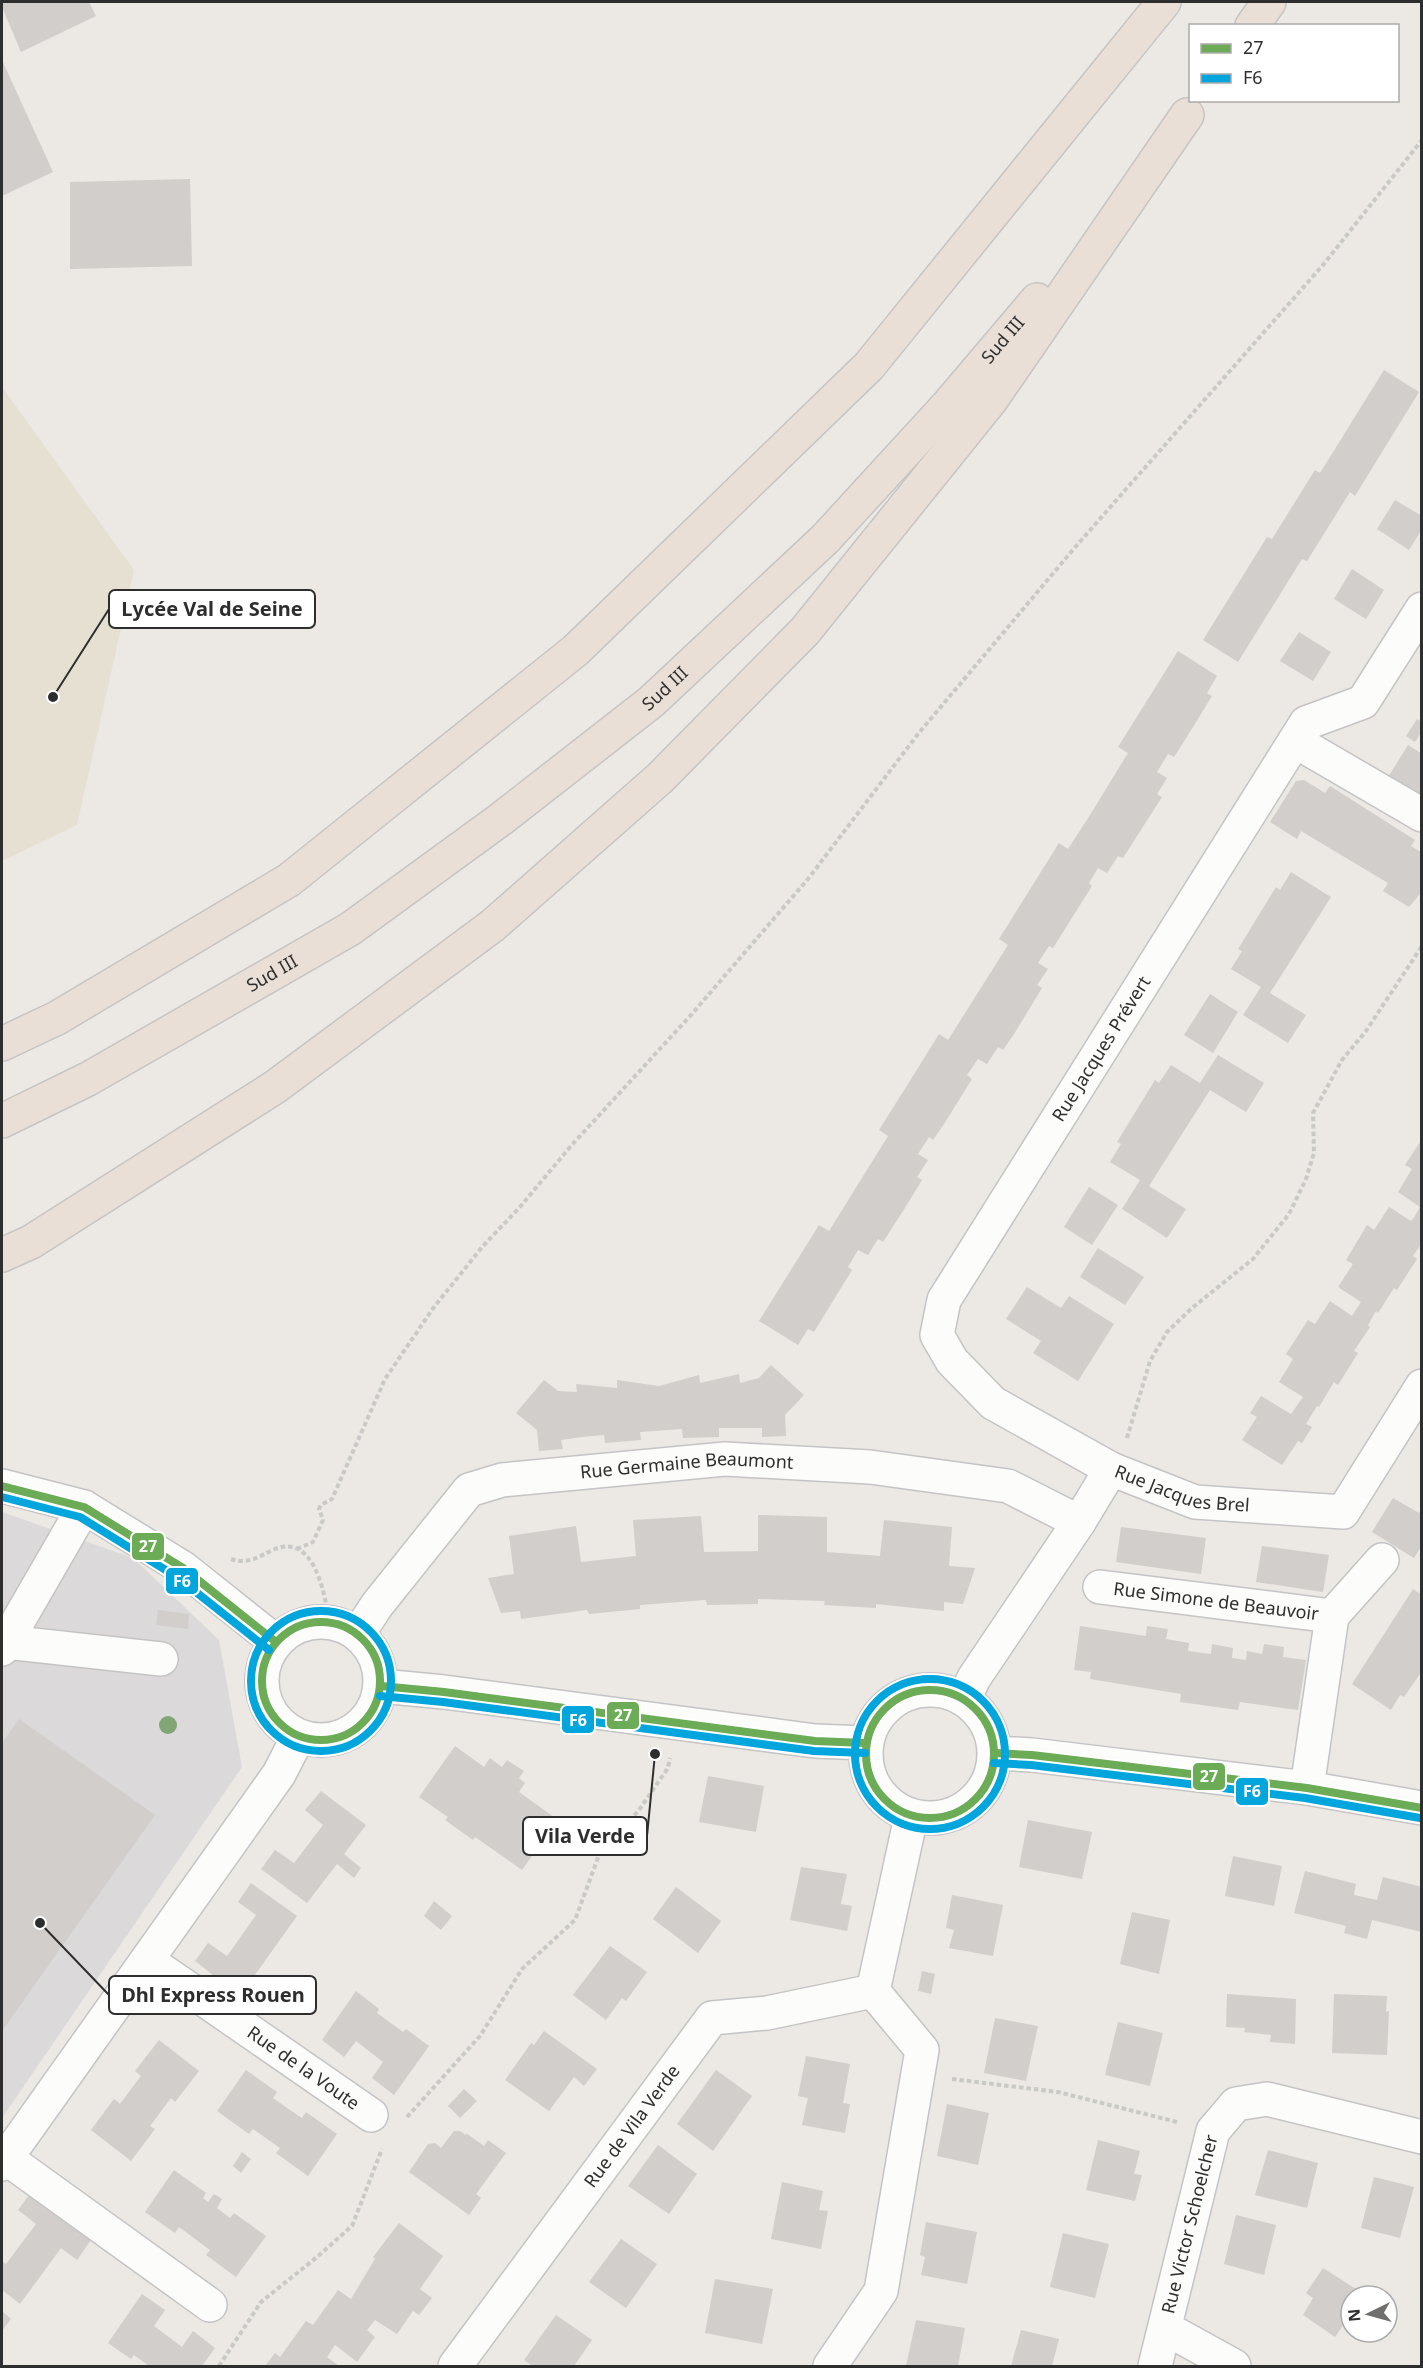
<svg xmlns="http://www.w3.org/2000/svg" width="1423" height="2368" font-family="'Noto Sans',sans-serif">
	<style>
		.industrial { fill: #dcd9db }
		.education { fill: #e6e0d3 }
		.building { fill: #d1cecb }
		.lines { fill: none; stroke-linecap: round; stroke-linejoin: round }
		.minor-casing { stroke: #c5c4c5; stroke-width: 36 }
		.highway-casing { stroke: #c6c5c4; stroke-width: 36 }
		.path { stroke: #c9c9c8; stroke-width: 4; stroke-dasharray: 4.5 3; stroke-linecap: butt }
		.minor { stroke: #fcfcfb; stroke-width: 33 }
		.highway { stroke: #eadfd6; stroke-width: 33 }
		.bus-1-casing { stroke: #fff; stroke-width: 12 }
		.bus-2-casing { stroke: #fff; stroke-width: 12 }
		.bus-1 { stroke: #6cac57; stroke-width: 8 }
		.bus-2 { stroke: #02a5dc; stroke-width: 8 }
		.tree { fill: #82a575 }
		.labels { text-anchor: middle; stroke-width: 4.5; stroke-linejoin: round; paint-order: stroke }
		.street-label { font-size: 18px; fill: #2e2e2e; stroke: #fff }
		.leader { fill: none; stroke: #2e2e2e; stroke-width: 2 }
		.callout-dot { fill: #2e2e2e; stroke: #fff; stroke-width: 2 }
		.callout { fill: #fff; stroke: #2e2e2e; stroke-width: 2 }
		.callout-label { font-size: 20px; text-anchor: middle; font-weight: bold; fill: #2e2e2e }
		.line-badge { stroke: #fff; stroke-width: 2 }
		.badge-label { font-size: 16px; text-anchor: middle; font-weight: bold; fill: #fff }
	</style>
	<rect width="100%" height="100%" fill="#ece8e4"/>
	<path class="industrial" d="M2,1512L133,1558L219,1640L242,1767L2,2118Z"/>
	<path class="education" d="M2,387L134,570L77,825L2,861Z"/>
	<g class="building">
		<path d="M2,2H89L96,16L21,52L2,7Z"/>
		<path d="M2,60L53,172L2,196Z"/>
		<path d="M190,179L192,266L70,269V182Z"/>
		<path d="M1384,370L1419,392L1355,496L1350,492L1307,561L1302,559L1238,662L1203,640L1267,537L1272,539L1315,470L1320,473Z"/>
		<path d="M1395,500L1422,516V529L1409,550L1377,529Z"/>
		<path d="M1352,569L1384,590L1366,619L1334,599Z"/>
		<path d="M1299,632L1331,652L1313,681L1280,661Z"/>
		<path d="M1178,651L1217,676L1207,693L1212,696L1193,727L1174,757L1168,754L1157,772L1167,778L1157,794L1162,797L1123,858L1118,856L1107,873L1098,868L1089,883L1092,886L1053,948L1049,946L1038,963L1048,969L1037,985L1042,988L1014,1034L1003,1050L998,1047L987,1064L978,1059L967,1075L972,1079L944,1124L933,1140L929,1137L918,1154L928,1160L917,1177L922,1180L903,1211L883,1242L878,1239L868,1255L858,1250L848,1267L852,1270L814,1332L808,1329L798,1345L759,1321L819,1225L829,1231L888,1136L879,1130L918,1068L939,1034L948,1040L1008,945L999,939L1059,843L1068,849L1090,815L1128,753L1118,747Z"/>
		<path d="M1417,719L1422,722V731L1415,742L1406,736Z"/>
		<path d="M1408,745L1422,754V800L1387,779Z"/>
		<path d="M1304,780L1325,793L1330,786L1415,840L1411,846L1422,853V895L1420,894L1409,907L1383,891L1388,883L1301,831L1297,839L1270,822L1296,781Z"/>
		<path d="M1291,872L1331,897L1270,993L1306,1015L1288,1043L1243,1015L1261,987L1231,969L1242,951L1238,949L1276,887L1280,890Z"/>
		<path d="M1210,994L1238,1012L1213,1053L1184,1035Z"/>
		<path d="M1218,1055L1264,1083L1246,1112L1210,1090L1149,1186L1186,1209L1167,1238L1122,1209L1140,1180L1110,1162L1121,1144L1117,1142L1155,1080L1159,1083L1171,1065L1200,1083Z"/>
		<path d="M1422,1139V1243L1413,1256L1417,1259L1397,1290L1394,1288L1378,1313L1376,1311L1373,1316L1368,1325L1370,1327L1354,1351L1358,1353L1338,1385L1334,1382L1319,1407L1317,1406L1306,1424L1312,1427L1302,1443L1298,1441L1282,1465L1242,1440L1257,1417L1250,1413L1261,1396L1291,1414L1303,1397L1279,1382L1293,1359L1286,1354L1308,1320L1315,1324L1330,1301L1352,1316L1361,1302L1338,1287L1353,1264L1346,1260L1367,1225L1374,1230L1389,1207L1411,1221L1415,1216L1420,1207L1398,1192L1412,1169L1405,1165Z"/>
		<path d="M1089,1187L1118,1205L1092,1245L1064,1227Z"/>
		<path d="M1098,1248L1144,1277L1125,1305L1080,1277Z"/>
		<path d="M1027,1287L1061,1308L1069,1296L1114,1324L1078,1381L1033,1353L1041,1341L1006,1319Z"/>
		<path d="M771,1365L804,1395L785,1415L786,1436L762,1437V1428H719V1437L683,1438L682,1429L640,1432L641,1440L605,1443L604,1435L582,1437L561,1440L563,1449L539,1451L537,1430L516,1413L544,1380L558,1391L577,1392L576,1384L617,1388V1380L659,1386L699,1375L700,1383L739,1374L740,1383L759,1378Z"/>
		<path d="M1393,1498L1419,1513L1422,1509V1545L1414,1558L1372,1532Z"/>
		<path d="M758,1515L827,1517V1552L880,1556L884,1520L952,1527L949,1566L975,1568L963,1604L944,1602V1611L876,1604V1608L824,1605L825,1601L758,1599V1604L707,1605L706,1600L640,1605V1609L589,1614L587,1610L521,1619L520,1611L501,1613L488,1578L514,1574L509,1536L576,1526L581,1562L636,1556L633,1520L701,1516L704,1552L758,1551Z"/>
		<path d="M1121,1527L1206,1538L1201,1574L1116,1562Z"/>
		<path d="M1262,1546L1329,1555L1323,1592L1256,1582Z"/>
		<path d="M1413,1589L1422,1595V1671L1404,1697L1400,1695L1391,1710L1352,1684Z"/>
		<path d="M158,1610L189,1614L188,1629L156,1625Z"/>
		<path d="M1080,1626L1146,1636L1147,1626L1168,1629L1166,1639L1189,1643L1188,1651L1211,1654L1212,1644L1233,1648L1232,1658L1246,1660L1247,1651L1262,1654L1264,1644L1284,1647L1283,1657L1306,1660L1298,1710L1240,1702L1238,1710L1180,1702L1181,1694L1090,1679L1091,1672L1074,1670Z"/>
		<path d="M19,1719L155,1815L2,2031V1743Z"/>
		<path d="M455,1746L484,1767L490,1758L502,1767L507,1760L524,1771L519,1778L525,1783L519,1792L558,1820L522,1870L475,1837L473,1840L445,1820L448,1817L419,1797Z"/>
		<path d="M708,1776L764,1786L756,1832L699,1822Z"/>
		<path d="M321,1791L366,1825L344,1854L361,1868L354,1878L337,1864L307,1903L261,1869L275,1850L294,1863L323,1825L305,1810Z"/>
		<path d="M1028,1820L1092,1832L1082,1879L1019,1867Z"/>
		<path d="M1233,1856L1282,1866L1274,1906L1225,1896Z"/>
		<path d="M801,1867L847,1874L841,1904L852,1906L847,1931L790,1920Z"/>
		<path d="M1305,1871L1356,1884L1354,1895L1377,1900L1383,1877L1422,1887V1932L1372,1920L1367,1939L1344,1933L1346,1926L1294,1913Z"/>
		<path d="M251,1883L297,1916L240,1996L195,1961L208,1943L227,1956L256,1915L238,1902Z"/>
		<path d="M676,1887L721,1921L698,1953L653,1919Z"/>
		<path d="M952,1895L1003,1905L993,1956L949,1948L954,1930L946,1928Z"/>
		<path d="M434,1901L452,1916L441,1930L424,1916Z"/>
		<path d="M1132,1912L1170,1920L1159,1974L1120,1964Z"/>
		<path d="M610,1946L647,1972L626,2001L622,1998L606,2020L573,1995Z"/>
		<path d="M922,1971L935,1974L931,1994L918,1991Z"/>
		<path d="M356,1991L379,2009L377,2013L403,2032L406,2029L429,2046L394,2095L372,2078L383,2062L356,2041L344,2057L322,2040Z"/>
		<path d="M1227,1994L1296,1999L1295,2044L1270,2042L1271,2035L1244,2032L1245,2028L1226,2027Z"/>
		<path d="M1334,1994L1387,1996L1386,2012L1389,2011L1387,2055L1332,2053Z"/>
		<path d="M995,2018L1038,2026L1026,2081L984,2073Z"/>
		<path d="M1118,2022L1163,2033L1150,2086L1105,2075Z"/>
		<path d="M544,2031L597,2069L584,2086L574,2077L549,2111L505,2080L531,2043L534,2045Z"/>
		<path d="M159,2040L199,2071L175,2102L171,2098L150,2126L155,2129L131,2161L91,2130L114,2099L120,2104L131,2089L141,2076L135,2071Z"/>
		<path d="M806,2056L850,2064L843,2103L850,2104L845,2133L802,2125L808,2098L798,2096Z"/>
		<path d="M246,2070L277,2092L273,2098L287,2108L302,2118L306,2112L337,2134L308,2176L276,2153L280,2148L253,2129L249,2134L217,2111Z"/>
		<path d="M716,2070L752,2096L713,2151L677,2124Z"/>
		<path d="M464,2089L477,2101L460,2118L448,2106Z"/>
		<path d="M947,2104L989,2113L978,2165L937,2156Z"/>
		<path d="M454,2131H460L466,2135V2133L484,2146L488,2140L506,2153L476,2194L481,2198L469,2215L409,2172L428,2144L435,2143L441,2148Z"/>
		<path d="M1098,2140L1140,2151L1134,2174L1142,2175L1135,2201L1086,2190Z"/>
		<path d="M658,2145L697,2174L669,2214L628,2186Z"/>
		<path d="M1268,2150L1318,2163L1307,2208L1255,2195Z"/>
		<path d="M242,2152L251,2159L241,2173L233,2166Z"/>
		<path d="M174,2170L206,2193L203,2198L208,2202L214,2194L222,2199L217,2208L230,2218L234,2213L266,2236L236,2277L206,2255L210,2250L179,2227L175,2233L145,2212Z"/>
		<path d="M1374,2177L1414,2187L1400,2238L1361,2228Z"/>
		<path d="M782,2182L823,2191L819,2210L828,2211L821,2249L771,2239Z"/>
		<path d="M32,2191L93,2237L77,2260L61,2248L20,2304L2,2290V2261L6,2264L36,2224L18,2210Z"/>
		<path d="M1236,2215L1276,2225L1264,2275L1224,2264Z"/>
		<path d="M926,2222L977,2232L967,2284L921,2275L925,2257L920,2255Z"/>
		<path d="M399,2223L443,2256L420,2289L432,2298L419,2315L413,2311L397,2334L375,2320L367,2330L375,2337L357,2362L335,2345L327,2357L339,2366H265L275,2353L280,2357L306,2321L313,2325L338,2290L351,2299L375,2259L373,2257Z"/>
		<path d="M1063,2233L1109,2244L1095,2298L1050,2287Z"/>
		<path d="M621,2239L657,2264L626,2308L589,2282Z"/>
		<path d="M1323,2268L1367,2296H1351V2324L1346,2321L1335,2337L1303,2315L1313,2298L1306,2293Z"/>
		<path d="M715,2279L773,2289L762,2344L705,2333Z"/>
		<path d="M142,2294L165,2310L154,2326L182,2347L193,2331L215,2348L202,2366H149L134,2355L131,2359L108,2343Z"/>
		<path d="M2,2311L11,2319L2,2331Z"/>
		<path d="M556,2315L592,2340L574,2366H533L524,2360Z"/>
		<path d="M916,2320L965,2328L958,2366H906Z"/>
		<path d="M1021,2330L1059,2339L1052,2366H1011Z"/>
	</g>
	<g class="lines">
		<defs>
			<g id="minor">
				<path d="M1295,741L1422,815"/>
				<path id="s1" d="M1111,1469L993,1403L952,1361L937,1335L944,1300L1306,723L1363,702L1422,609"/>
				<path d="M2,1486L84,1507L183,1568L276,1642"/>
				<path id="s2" d="M1100,1587L1332,1616L1307,1788"/>
				<path d="M1332,1616L1382,1560"/>
				<circle cx="321" cy="1681" r="59"/>
				<path id="s3" d="M358,1634L377,1605L469,1490L502,1480L725,1459L870,1467L1008,1486L1079,1522"/>
				<path d="M6,1642L161,1659"/>
				<path d="M2,1649L84,1507"/>
				<path d="M381,1686L444,1692L815,1741L865,1743"/>
				<circle cx="930" cy="1754" r="64"/>
				<path id="s4" d="M964,1699L974,1678L1079,1522L1111,1469L1195,1502L1343,1512L1422,1386"/>
				<path d="M995,1753L1032,1755L1307,1788L1422,1808"/>
				<path id="s5" d="M147,1960L371,2115"/>
				<path d="M873,1991L911,1817"/>
				<path d="M6,2158L210,2305"/>
				<path d="M2,2164L279,1774L298,1737"/>
				<path d="M1165,2328L1234,2366"/>
				<path id="s6" d="M455,2366L712,2018L767,2013L873,1991"/>
				<path d="M830,2366L881,2291L922,2050L873,1991"/>
				<path id="s7" d="M1155,2366L1213,2131L1236,2104L1267,2099L1422,2137"/>
			</g>
			<g id="highway">
				<path d="M1252,26L1269,2"/>
				<path d="M2,1044L57,1018L289,880L576,650L869,366L1164,2"/>
				<path id="s8" d="M2,1121L88,1079L350,929L501,819L651,702L825,539L948,405L1037,300"/>
				<path d="M2,1255L31,1242L275,1087L492,926L660,778L805,631L991,400L1187,115"/>
			</g>
		</defs>
		<use href="#minor" class="minor-casing"/>
		<use href="#highway" class="highway-casing"/>
		<g class="path">
			<path d="M1127,1438L1150,1361L1167,1332L1192,1308L1253,1259L1289,1214L1306,1179L1314,1153L1313,1113L1342,1060L1366,1031L1422,946"/>
			<path d="M297,1549L313,1542L323,1520L319,1509L321,1505L332,1499L385,1379L434,1307L483,1246L520,1207L570,1147L691,1015L808,879L918,734L1077,545L1323,265L1422,140"/>
			<path d="M231,1559C248,1565 260,1556 275,1549C313,1534 324,1590 328,1615"/>
			<path d="M952,2079L1058,2092L1177,2122"/>
			<path d="M407,2117L480,2036L522,1969L575,1920L599,1855L639,1810L668,1768L670,1758"/>
			<path d="M219,2366L261,2302L317,2257L352,2226L382,2149"/>
		</g>
		<use href="#minor" class="minor"/>
		<use href="#highway" class="highway"/>
		<defs>
			<g id="bus-1">
				<path d="M2,1486L84,1507L183,1568L276,1642"/>
				<circle cx="321" cy="1681" r="59"/>
				<path d="M381,1686L444,1692L815,1741L865,1743"/>
				<circle cx="930" cy="1754" r="64"/>
				<path d="M995,1753L1032,1755L1307,1788L1422,1808"/>
			</g>
			<g id="bus-2">
				<path d="M2,1497L80,1517L177,1577L269,1650"/>
				<circle cx="321" cy="1681" r="70"/>
				<circle cx="930" cy="1754" r="75"/>
				<path d="M380,1696L443,1702L814,1751L865,1753"/>
				<path d="M994,1763L1031,1765L1305,1798L1420,1818"/>
			</g>
		</defs>
		<use href="#bus-1" class="bus-1-casing"/>
		<use href="#bus-2" class="bus-2-casing"/>
		<use href="#bus-1" class="bus-1"/>
		<use href="#bus-2" class="bus-2"/>
	</g>
	<circle class="tree" cx="168" cy="1725" r="9"/>
	<g class="labels">
		<g class="street-label">
			<text dy="6" stroke="none"><textPath href="#s8" startOffset="1280">Sud III</textPath></text>
			<text dy="6" stroke="none"><textPath href="#s8" startOffset="794">Sud III</textPath></text>
			<text dy="6" stroke="none"><textPath href="#s8" startOffset="308">Sud III</textPath></text>
			<text dy="6" stroke="none"><textPath href="#s1" startOffset="556">Rue Jacques Prévert</textPath></text>
			<text dy="6" stroke="none"><textPath href="#s3" startOffset="402">Rue Germaine Beaumont</textPath></text>
			<text dy="6" stroke="none"><textPath href="#s4" startOffset="348">Rue Jacques Brel</textPath></text>
			<text dy="6" stroke="none"><textPath href="#s2" startOffset="117">Rue Simone de Beauvoir</textPath></text>
			<text dy="6" stroke="none"><textPath href="#s5" startOffset="190">Rue de la Voute</textPath></text>
			<text dy="6" stroke="none"><textPath href="#s6" startOffset="298">Rue de Vila Verde</textPath></text>
			<text dy="6" stroke="none"><textPath href="#s7" startOffset="146">Rue Victor Schoelcher</textPath></text>
		</g>
	</g>
	<path class="leader" d="M53 697L109 609M655 1754L647 1836M40 1923L109 1995"/>
	<g class="callout-dot">
		<circle cx="53" cy="697" r="6"/>
		<circle cx="655" cy="1754" r="6"/>
		<circle cx="40" cy="1923" r="6"/>
	</g>
	<g class="callout">
		<rect x="109" y="590" width="206" height="38" rx="6"/>
		<rect x="523" y="1817" width="124" height="38" rx="6"/>
		<rect x="109" y="1976" width="207" height="38" rx="6"/>
	</g>
	<g class="callout-label">
		<text x="212" y="616">Lycée Val de Seine</text>
		<text x="585" y="1843">Vila Verde</text>
		<text x="213" y="2002">Dhl Express Rouen</text>
	</g>
	<g class="line-badge">
		<rect x="131" y="1532" width="34" height="29" rx="6" fill="#6cac57"/>
		<rect x="165" y="1567" width="34" height="28" rx="6" fill="#02a5dc"/>
		<rect x="606" y="1701" width="34" height="29" rx="6" fill="#6cac57"/>
		<rect x="561" y="1705" width="34" height="29" rx="6" fill="#02a5dc"/>
		<rect x="1192" y="1762" width="34" height="29" rx="6" fill="#6cac57"/>
		<rect x="1235" y="1777" width="34" height="29" rx="6" fill="#02a5dc"/>
	</g>
	<g class="badge-label">
		<text x="148" y="1552">27</text>
		<text x="182" y="1587">F6</text>
		<text x="623" y="1721">27</text>
		<text x="578" y="1726">F6</text>
		<text x="1209" y="1782">27</text>
		<text x="1252" y="1797">F6</text>
	</g>
	<rect width="1423" height="2368" fill="none" stroke="#2e2e2e" stroke-width="6"/>
	<rect x="1189" y="24" width="210" height="78" fill="#ffffff" stroke="#ababab" stroke-width="1.5"/>
	<rect x="1201" y="44" width="30" height="9" fill="#6cac57" stroke="#ababab" stroke-width="1.5"/>
	<text x="1243" y="54" font-size="18" fill="#2e2e2e">27</text>
	<rect x="1201" y="74" width="30" height="9" fill="#02a5dc" stroke="#ababab" stroke-width="1.5"/>
	<text x="1243" y="84" font-size="18" fill="#2e2e2e">F6</text>
	<g transform="translate(1369 2314) rotate(265)"><circle r="28" fill="#ffffff" stroke="#ababab" stroke-width="1.5"/>
	<path d="M0-4.5L10 22L0 15L-10 22Z" fill="#706f6e"/>
	<text y="-9" font-size="16" font-weight="bold" text-anchor="middle" fill="#2e2e2e">N</text>
	</g>
</svg>
